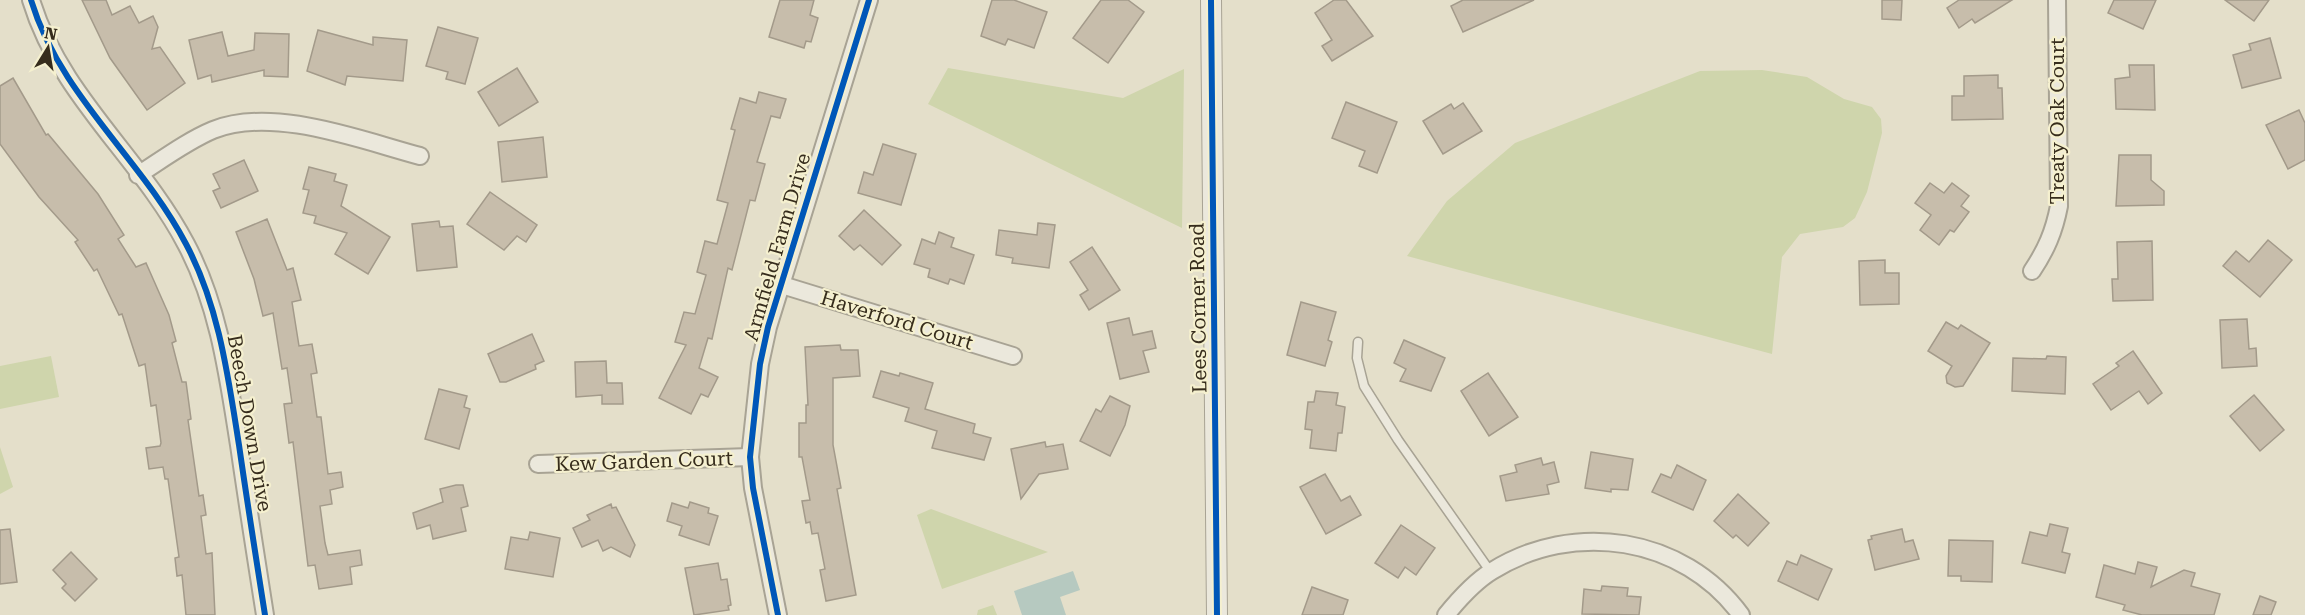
<svg xmlns="http://www.w3.org/2000/svg" width="2305" height="615" font-family="'Roboto Serif',serif">
	<style>
		.green { fill: #cfd5ac }
		.water { fill: #b6c9c0 }
		.building { fill: #c7bdab; stroke: #a39a8a; stroke-width: 1.5 }
		.lines { fill: none; stroke-linecap: round; stroke-linejoin: round }
		.service-casing { stroke: #a8a394; stroke-width: 11 }
		.minor-casing { stroke: #a8a394; stroke-width: 20 }
		.tertiary-casing { stroke: #a8a394; stroke-width: 22 }
		.service { stroke: #ebe8dc; stroke-width: 8 }
		.minor { stroke: #ebe8dc; stroke-width: 16 }
		.tertiary { stroke: #ebe8dc; stroke-width: 20 }
		.cycleway-casing { stroke: #f5f0cf; stroke-width: 10 }
		.cycleway { stroke: #0057b8; stroke-width: 6 }
		.labels { text-anchor: middle; stroke-width: 4.5; stroke-linejoin: round; paint-order: stroke }
		.street-label { font-size: 20px; fill: #362c1c; stroke: #f5f0cf }
	</style>
	<rect width="100%" height="100%" fill="#e4dfca"/>
	<g class="green">
		<path d="M948,68L1123,98L1184,69L1182,228L928,104Z"/>
		<path d="M1762,70L1807,77L1844,99L1872,107L1881,119L1882,133L1867,192L1855,218L1843,227L1800,234L1782,257L1772,354L1407,256L1447,201L1515,143L1700,71Z"/>
		<path d="M51,356L59,397L0,409V366Z"/>
		<path d="M0,447L13,487L0,494Z"/>
		<path d="M931,509L1048,552L942,589L917,515Z"/>
		<path d="M993,605L997,615H977L978,610Z"/>
	</g>
	<path class="water" d="M1073,571L1080,590L1060,597L1066,615H1022L1014,591Z"/>
	<g class="building">
		<path d="M82,0H106L112,15L130,6L139,23L153,16L158,27L152,49L160,47L185,83L147,110L110,58Z"/>
		<path d="M780,0H814L810,15L818,18L811,42L806,41L804,48L769,37Z"/>
		<path d="M992,0H1014L1047,12L1034,48L1008,39L1005,45L981,36Z"/>
		<path d="M1101,0H1128L1144,12L1108,63L1073,38Z"/>
		<path d="M1334,0H1346L1373,36L1332,61L1322,46L1332,40L1315,13Z"/>
		<path d="M1463,0H1534L1463,32L1451,6Z"/>
		<path d="M1882,0H1902L1901,20L1882,19Z"/>
		<path d="M1959,0H2012L1975,23L1972,19L1959,28L1947,8Z"/>
		<path d="M2114,0H2156L2143,29L2108,13Z"/>
		<path d="M2225,0H2269L2254,21Z"/>
		<path d="M438,27L478,38L465,84L446,79L448,72L426,66Z"/>
		<path d="M318,30L373,45V37L407,40L403,81L347,76L345,85L307,71Z"/>
		<path d="M222,32L228,56L254,50L255,33L289,34L288,77L264,76V70L212,82L211,75L198,79L189,40Z"/>
		<path d="M2270,38L2281,78L2242,88L2233,55L2251,50L2249,44Z"/>
		<path d="M2129,65H2154L2155,110L2116,109L2115,79L2130,77Z"/>
		<path d="M517,68L538,102L499,126L478,92Z"/>
		<path d="M1998,75V88H2002L2003,119L1952,120V96H1964V76Z"/>
		<path d="M13,78L46,135L48,134L98,194L124,235L118,239L136,267L146,263L169,315L176,341L172,343L182,382H186L191,419L188,420L199,496L203,495L206,515L201,516L206,554L212,553L215,615H186L182,575L177,576L175,558L179,557L168,479H165L163,467L149,469L146,448L160,446L161,443L156,405L151,406L145,364L139,366L122,314L119,315L97,269L94,271L75,242L78,240L39,197L0,144V86Z"/>
		<path d="M759,92L786,99L780,118L771,116L757,162L765,164L755,201L750,200L732,270L728,268L712,339L708,338L699,368L718,377L708,397L701,394L691,414L659,398L686,345L675,342L684,312L695,314L706,275L697,272L705,241L717,244L728,203L717,200L735,130L731,129L740,98L756,103Z"/>
		<path d="M1346,102L1397,122L1377,173L1359,166L1365,151L1332,138Z"/>
		<path d="M1463,103L1482,131L1443,154L1423,121L1451,104L1454,109Z"/>
		<path d="M2299,110L2305,123V160L2288,169L2266,125Z"/>
		<path d="M543,137L547,177L502,182L498,142Z"/>
		<path d="M883,144L916,154L901,205L858,193L864,172L873,175Z"/>
		<path d="M2119,155H2151V180L2164,191V205L2116,206Z"/>
		<path d="M244,160L258,191L221,208L213,191L220,188L213,174Z"/>
		<path d="M309,167L336,174L334,181L347,185L341,206L390,237L368,274L335,254L347,233L314,223L316,216L303,213L309,190L303,189Z"/>
		<path d="M1930,183L1944,193L1952,183L1969,196L1961,206L1969,212L1954,232L1950,230L1939,245L1920,230L1931,215L1915,203Z"/>
		<path d="M490,192L537,225L526,242L517,236L504,250L467,224Z"/>
		<path d="M864,210L901,245L882,265L860,245L854,250L839,236Z"/>
		<path d="M267,219L287,270L293,268L301,300L292,302L299,346L312,344L317,373L311,374L317,417H321L328,474L341,472L343,487L330,490L332,504L320,506L325,543L328,555L360,550L362,565L350,567L352,584L319,589L315,565L308,566L293,442L289,443L284,404L292,403L287,368L282,369L273,313L263,316L254,279L236,232Z"/>
		<path d="M439,221L440,227L453,226L457,267L417,271L412,224Z"/>
		<path d="M1038,223L1055,225L1049,268L1012,263L1013,258L996,255L999,230L1037,235Z"/>
		<path d="M939,232L954,238L951,247L974,255L964,284L950,279L948,284L928,277L930,269L914,264L922,239L935,244Z"/>
		<path d="M2268,240L2292,260L2260,297L2223,266L2236,251L2249,262Z"/>
		<path d="M2152,241L2153,300L2113,301L2112,279H2118L2117,242Z"/>
		<path d="M1092,247L1120,290L1089,310L1080,295L1088,290L1070,262Z"/>
		<path d="M1885,260V273H1899V304L1860,305L1859,261Z"/>
		<path d="M1301,302L1336,312L1328,340L1332,342L1325,366L1287,355Z"/>
		<path d="M1129,318L1133,335L1152,331L1156,348L1143,351L1149,372L1120,379L1107,323Z"/>
		<path d="M2247,319L2249,349L2256,348L2257,366L2222,368L2220,320Z"/>
		<path d="M1946,322L1958,329L1961,325L1990,343L1963,386L1955,387L1947,383L1946,376L1952,366L1928,351Z"/>
		<path d="M532,334L544,361L535,365L536,369L506,382H500L488,354Z"/>
		<path d="M1404,340L1445,358L1431,391L1400,381L1406,369L1394,363Z"/>
		<path d="M840,345L841,350H858L860,376L833,378V445L841,488L837,489L856,595L826,601L820,570L825,569L818,533L812,534L810,522L806,523L802,501L810,500L802,457H799V423H806V405H808L805,347Z"/>
		<path d="M2133,351L2162,393L2148,404L2139,391L2111,410L2093,384L2119,366L2116,363Z"/>
		<path d="M2047,356L2066,357L2065,394L2012,391L2013,358L2046,359Z"/>
		<path d="M606,361L607,383H622L623,404H602V395L576,397L575,362Z"/>
		<path d="M881,371L899,376L900,373L933,383L925,409L975,424L973,433L991,438L984,460L932,448L937,431L905,421L909,408L873,397Z"/>
		<path d="M1488,373L1518,417L1489,436L1461,391Z"/>
		<path d="M439,389L467,396L464,407L470,409L459,449L425,439Z"/>
		<path d="M1316,391L1338,393L1336,405L1345,407L1342,433H1338L1336,451L1310,448L1312,430L1305,429L1308,402H1314Z"/>
		<path d="M2254,395L2284,430L2260,451L2230,416Z"/>
		<path d="M1110,396L1130,406L1125,425L1110,456L1080,441L1096,409L1101,412Z"/>
		<path d="M1045,442L1046,447L1063,444L1068,469L1039,474L1021,499L1011,449Z"/>
		<path d="M1591,452L1633,459L1628,490L1611,489V492L1585,488Z"/>
		<path d="M1541,458L1543,465L1554,462L1559,482L1547,485L1549,494L1506,501L1500,476L1517,472L1515,465Z"/>
		<path d="M1677,465L1706,480L1693,510L1652,492L1661,474L1671,478Z"/>
		<path d="M1325,474L1341,501L1350,496L1361,515L1326,534L1300,487Z"/>
		<path d="M456,485H463L468,506L461,508L466,531L433,539L430,525L417,529L413,513L443,502L440,489Z"/>
		<path d="M1738,494L1769,523L1748,546L1736,535L1733,538L1714,521Z"/>
		<path d="M690,502L709,508L708,513L718,516L709,545L679,535L682,526L667,521L672,503L688,508Z"/>
		<path d="M611,504L612,508L616,507L635,545L630,557L611,547L603,551L598,540L582,547L573,528L590,520L587,515Z"/>
		<path d="M2050,524L2068,528L2062,552L2070,554L2065,573L2022,563L2030,532L2047,536Z"/>
		<path d="M1401,525L1435,548L1416,575L1405,567L1398,578L1375,563Z"/>
		<path d="M10,529L17,582L0,584V530Z"/>
		<path d="M1902,529L1905,542L1913,540L1919,559L1875,570L1868,540L1872,539L1871,536Z"/>
		<path d="M530,532L560,538L553,577L505,569L511,537L528,540Z"/>
		<path d="M1949,540L1993,541L1992,582L1961,581V576H1948Z"/>
		<path d="M71,552L97,579L75,601L62,588L66,584L53,570Z"/>
		<path d="M1801,555L1832,569L1818,600L1778,581L1787,561L1797,565Z"/>
		<path d="M2138,562L2157,567L2151,587L2184,570L2195,573L2191,586L2220,594L2214,615H2142L2123,610L2125,605L2096,597L2104,565L2135,574Z"/>
		<path d="M718,563L721,580L727,579L731,605L728,606L729,610L694,615L685,568Z"/>
		<path d="M1602,586L1628,588L1627,596L1641,597L1639,615L1582,614L1584,589L1601,591Z"/>
		<path d="M1312,587L1348,600L1343,615H1302Z"/>
		<path d="M2260,596L2276,602L2271,615H2253Z"/>
	</g>
	<g class="lines">
		<defs>
			<path id="service" d="M1358,342L1357,358L1364,386L1398,440L1490,571"/>
			<g id="minor">
				<path d="M31,0C60,96 141,158 186,244C219,306 228,376 239,445C247,501 256,558 265,615"/>
				<path d="M138,175C163,159 187,141 213,130C273,106 360,140 420,156"/>
				<path d="M2032,271C2046,250 2054,232 2059,206L2057,0"/>
				<path d="M782,285L1013,356"/>
				<path d="M538,464L750,457"/>
				<path d="M778,615L753,488L750,457L760,364L768,327L869,0"/>
				<path d="M1446,615C1459,599 1474,582 1492,571C1573,520 1683,536 1741,615"/>
			</g>
			<path id="tertiary" d="M1211,0L1217,615"/>
		</defs>
		<use href="#service" class="service-casing"/>
		<use href="#minor" class="minor-casing"/>
		<use href="#tertiary" class="tertiary-casing"/>
		<use href="#service" class="service"/>
		<use href="#minor" class="minor"/>
		<use href="#tertiary" class="tertiary"/>
		<defs>
			<g id="cycleway">
				<path d="M31,0C60,96 141,158 186,244C219,306 228,376 239,445C247,501 256,558 265,615"/>
				<path d="M1211,0L1217,615"/>
				<path d="M778,615L753,488L750,457L760,364L768,327L869,0"/>
			</g>
		</defs>
		<use href="#cycleway" class="cycleway-casing"/>
		<use href="#cycleway" class="cycleway"/>
	</g>
	<g class="labels">
		<g class="street-label">
			<text transform="translate(2057 121) rotate(-90)" y="7">Treaty Oak Court</text>
			<text transform="translate(777 247) rotate(-74)" y="7">Armfield Farm Drive</text>
			<text transform="translate(1198 308) rotate(-91)" y="7">Lees Corner Road</text>
			<text transform="translate(897 320) rotate(17)" y="7">Haverford Court</text>
			<text transform="translate(250 423) rotate(80)" y="7">Beech Down Drive</text>
			<text transform="translate(644 461) rotate(-2)" y="7">Kew Garden Court</text>
		</g>
	</g>
	<g transform="translate(48 48) rotate(11)" stroke="#f5f0cf" stroke-width="4.5" paint-order="stroke">
	<path d="M0-4.5L10 22L0 15L-10 22Z" fill="#362c1c"/>
	<text y="-9" font-size="16" font-weight="bold" text-anchor="middle" fill="#362c1c">N</text>
	</g>
</svg>
